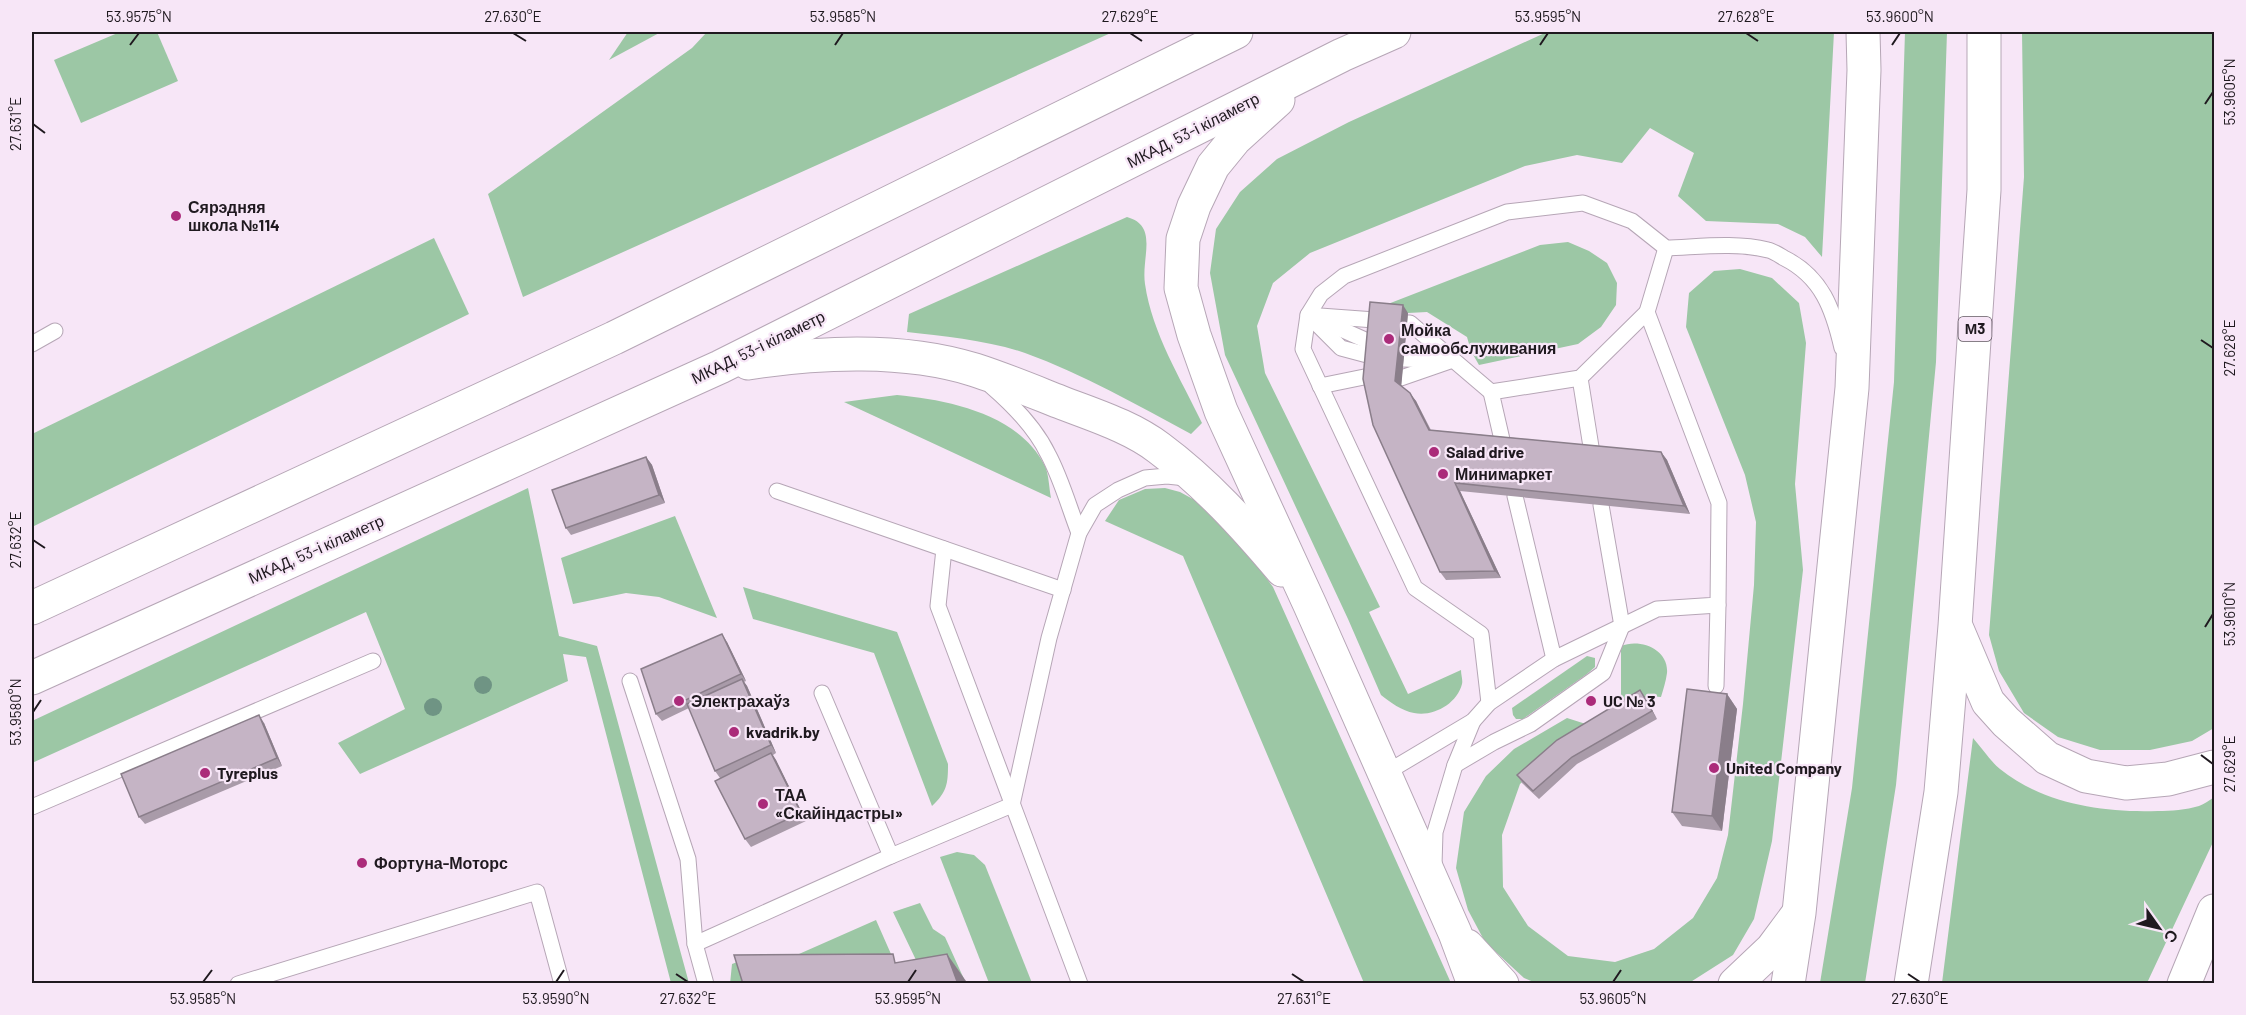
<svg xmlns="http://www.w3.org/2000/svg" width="2246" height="1015" font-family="Barlow,sans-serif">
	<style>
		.green { fill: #9cc7a5 }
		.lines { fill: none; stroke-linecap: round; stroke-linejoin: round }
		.lane-casing { stroke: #b6a6b6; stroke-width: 17 }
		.highway-casing { stroke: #b6a6b6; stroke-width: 35 }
		.lane { stroke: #fff; stroke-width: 15 }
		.highway { stroke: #fff; stroke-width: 33 }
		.tree { fill: #6f9484 }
		.wall { fill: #a99ba9 }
		.shaded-wall { fill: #8a7e8a }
		.building { fill: #c5b4c5; stroke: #8a7e8a; stroke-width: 1.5 }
		.ticks { fill: none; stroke: #1f191f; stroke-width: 2 }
		.poi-dot { fill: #ab2b7a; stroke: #f7e6f7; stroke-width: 2 }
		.labels { text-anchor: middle; stroke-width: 4.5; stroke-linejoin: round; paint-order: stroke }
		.shield { fill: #f7e6f7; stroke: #605660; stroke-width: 1.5 }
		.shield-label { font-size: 15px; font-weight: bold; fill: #1f191f }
		.street-label { font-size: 16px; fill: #1f191f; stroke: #f7e6f7 }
		.poi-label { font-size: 16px; font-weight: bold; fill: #1f191f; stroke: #f7e6f7; text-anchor: start }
		.neatline { fill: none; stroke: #1f191f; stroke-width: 2 }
		.ticks-label { font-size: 15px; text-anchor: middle; fill: #1f191f }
	</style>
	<rect width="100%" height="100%" fill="#f7e6f7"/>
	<g class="green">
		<path d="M120,32H157L178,81L81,123L54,60Z"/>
		<path d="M628,32H661L609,60Z"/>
		<path d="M707,32H1113L523,297L488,194L692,48Z"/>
		<path d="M1547,32H1834L1822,257L1805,237L1778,224L1706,221L1678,196L1694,153L1650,128L1622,163L1577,155L1525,166L1310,253L1273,283L1257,326L1265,373L1380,607L1369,612L1408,694L1461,670C1461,675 1463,680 1462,684C1457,704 1433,717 1414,713C1402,711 1390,702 1381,695L1348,619L1225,355L1210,273L1216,229L1240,192L1277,159L1349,122Z"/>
		<path d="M1905,32H1947L1936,362L1896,785L1865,983H1820L1852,788L1894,382Z"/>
		<path d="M2022,32H2214V728L2192,741L2150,750H2100L2058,737L2024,713L1999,671L1989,635L2024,177Z"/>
		<path d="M1127,217C1159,226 1141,257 1145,284C1152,333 1181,379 1202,423L1191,434C1137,405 1083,374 1025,353C991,341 943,336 907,332L909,314Z"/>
		<path d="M434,238L469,314L32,527V434Z"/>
		<path d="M1568,242L1589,251L1607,263L1617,283L1616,305L1601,327L1578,344L1479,365L1471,351L1467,337L1427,312L1408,313L1375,309L1540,245Z"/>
		<path d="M1740,269L1772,278L1799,303L1806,343L1795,484L1803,570L1772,841L1754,919L1733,955L1689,983H1536L1524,978L1485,942L1468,910L1456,868L1464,812L1486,776L1514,749L1567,718L1589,725L1621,705V646C1640,638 1669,649 1667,673C1666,681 1663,690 1661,697L1648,696L1559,748L1520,784L1502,835L1503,887L1528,926L1568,956L1615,962L1654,949L1693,918L1717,878L1728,835L1743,704L1754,585L1756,522L1745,475L1686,327L1689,293L1714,271Z"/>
		<path d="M897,395C949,400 1019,414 1045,466C1049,475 1049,488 1051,498L844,402Z"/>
		<path d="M528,488L559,636L597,646L689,983H671L586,657L563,654L568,681L360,774L338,743L405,709L366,612L32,763V721Z"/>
		<path d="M1165,488L1180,492L1202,504L1238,540L1273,587L1451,983H1364L1183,556L1105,521L1119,500L1145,489Z"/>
		<path d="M675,516L717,618L659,597L626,593L573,604L561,558Z"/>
		<path d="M743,587L897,632L948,764C948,784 947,792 932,806L874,653L753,619Z"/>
		<path d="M1587,656L1595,658V667L1587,674L1523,719H1516L1513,715L1512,708Z"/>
		<path d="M1973,738C1982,748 1990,761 2000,769C2043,804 2104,813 2158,811C2171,811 2186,810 2199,806C2204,804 2210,800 2214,797V840L2147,983H1942Z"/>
		<path d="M957,852L974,855L985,865L1032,983H989L940,857Z"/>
		<path d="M920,903L933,929L945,937L964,979L927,983L893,912Z"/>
		<path d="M876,920L902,979L730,984L732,964L748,958L765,969Z"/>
	</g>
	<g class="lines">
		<defs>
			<g id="lane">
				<path d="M1308,315L1341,348L1371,356"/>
				<path d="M1320,316L1375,320"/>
				<path d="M1316,318L1372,343"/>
				<path d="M1407,323H1410L1491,392"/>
				<path d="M32,344L55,331"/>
				<path d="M1402,359L1441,360"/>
				<path d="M1401,378L1453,360"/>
				<path d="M1580,378L1592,453"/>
				<path d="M991,386C1013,405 1035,427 1048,454C1061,478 1069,507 1079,533"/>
				<path d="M1320,386L1369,376"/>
				<path d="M1503,444L1491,392L1580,378L1647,312"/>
				<path d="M777,491L1063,590"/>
				<path d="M1515,496L1554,659"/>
				<path d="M944,549L938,606L1080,984"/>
				<path d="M630,681L688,859L695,944L706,984"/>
				<path d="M1716,686L1718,605"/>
				<path d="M822,693L891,856L1012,805"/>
				<path d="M1489,703L1481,634L1415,588L1303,349L1308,315L1321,294L1344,276L1507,212L1583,203L1632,221L1666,248C1699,247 1735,242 1768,250C1773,251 1779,255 1784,258C1822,277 1833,309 1842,348"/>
				<path d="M1455,765L1494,742L1531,724L1603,673L1622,626L1601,505"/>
				<path d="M1384,774L1473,721L1489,703L1554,659L1657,609L1718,605L1719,503L1647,312L1666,248"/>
				<path d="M1012,805L1049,638L1079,533L1095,505L1118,490L1145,478L1167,476L1186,478"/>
				<path d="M32,807L373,661"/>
				<path d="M1434,865L1435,832L1455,765L1473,721"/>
				<path d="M695,944L891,856"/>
				<path d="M238,984L537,892L562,984"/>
			</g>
			<g id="highway">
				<path d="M1278,100L1235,139L1213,166L1194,206L1183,239L1181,288L1194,335L1221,411L1310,605L1455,933L1474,984"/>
				<path d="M748,363C819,352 905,348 975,370C1003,379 1032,391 1060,402C1093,415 1130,426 1159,448C1205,482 1245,526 1282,570"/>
				<path d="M32,608L614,338L1236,32"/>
				<path d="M1957,629L1988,702L2006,722L2047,758L2086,776L2126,783L2168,779L2214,767"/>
				<path d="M32,678L720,367L1342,55L1394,32"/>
				<path d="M1467,946L1502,984"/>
				<path d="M1735,984L1772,949L1798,914"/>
				<path d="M1788,984L1799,913L1852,388L1864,70L1863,32"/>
				<path d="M1911,984L1941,792L1955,626L1984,190V32"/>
				<path d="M2184,984L2214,911"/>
			</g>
		</defs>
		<use href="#lane" class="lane-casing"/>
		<use href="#highway" class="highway-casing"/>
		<use href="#lane" class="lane"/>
		<use href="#highway" class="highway"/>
	</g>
	<g class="tree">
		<circle cx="483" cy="685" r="9"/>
		<circle cx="433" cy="707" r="9"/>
	</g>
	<g class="wall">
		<path d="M1408,313L1401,385L1416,401L1431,430L1661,452L1667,460L1690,514L1460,491L1501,578L1446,580L1440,572L1363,379Z"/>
		<path d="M646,457L652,465L665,503L571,535L566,528Z"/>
		<path d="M727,642L746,681L744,682L747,686L776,753L773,755L776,760L806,821L751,847L745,839L720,778L715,771L689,708L662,721L656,714Z"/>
		<path d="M1727,694L1737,709L1722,831L1682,826L1672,812Z"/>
		<path d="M1645,697L1657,719L1577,764L1539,799L1522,783L1517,775Z"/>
		<path d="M264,723L282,766L145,824L139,817Z"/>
	</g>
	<g class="shaded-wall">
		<path d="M1403,305L1408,313L1401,389L1395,381Z"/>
		<path d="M1410,393L1416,401L1434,438L1429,430Z"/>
		<path d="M1661,452L1667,460L1690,514L1684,506Z"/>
		<path d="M646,457L652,465L665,503L659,495Z"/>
		<path d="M1455,483L1460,491L1501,578L1495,571Z"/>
		<path d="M722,634L727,642L746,681L741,674Z"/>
		<path d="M742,679L747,686L776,753L771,745Z"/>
		<path d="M1640,690L1645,697L1657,719L1652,711Z"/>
		<path d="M1727,694L1737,709L1722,831L1712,816Z"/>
		<path d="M259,715L264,723L282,766L277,758Z"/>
		<path d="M771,753L776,760L806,821L801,813Z"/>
		<path d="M947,954L966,981V984H958Z"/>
	</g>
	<g class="building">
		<path d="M1370,302L1403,305L1395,381L1410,393L1429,430L1661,452L1684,506L1455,483L1495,571L1440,572L1373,425L1363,379Z"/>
		<path d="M646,457L659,495L566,528L552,490Z"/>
		<path d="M722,634L741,674L656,714L641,669Z"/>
		<path d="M742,679L771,745L715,771L687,704Z"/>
		<path d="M1687,689L1727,694L1712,816L1672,812Z"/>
		<path d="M1640,690L1652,711L1572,757L1533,791L1517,775L1557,740Z"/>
		<path d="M259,715L277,758L139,817L121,774Z"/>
		<path d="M771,753L801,813L745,839L715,781Z"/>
		<path d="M893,954L895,963L947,954L958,984H743L734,955Z"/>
	</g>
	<path class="ticks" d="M513,33L526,41M1130,33L1142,41M1746,33L1758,41M130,45L139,33M835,45L843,33M1540,45L1548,33M1892,45L1900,33M2205,104L2213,92M33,124L45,133M2201,340L2213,348M33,540L45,548M2205,627L2213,614M33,712L41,700M2201,755L2213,764M676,974L688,982M1292,974L1304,982M1908,974L1920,982M203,982L212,970M556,982L564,970M908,982L916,970M1613,982L1621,970"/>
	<g class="poi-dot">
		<circle cx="176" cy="216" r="6"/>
		<circle cx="1389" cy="339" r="6"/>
		<circle cx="1434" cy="452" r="6"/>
		<circle cx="1443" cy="474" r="6"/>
		<circle cx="679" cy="701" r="6"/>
		<circle cx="1591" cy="701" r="6"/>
		<circle cx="734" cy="732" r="6"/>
		<circle cx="1714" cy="768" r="6"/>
		<circle cx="205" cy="773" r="6"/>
		<circle cx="763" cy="804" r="6"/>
		<circle cx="362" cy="863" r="6"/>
	</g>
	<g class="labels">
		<rect class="shield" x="1958.5" y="317" width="33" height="24" rx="4.5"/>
		<g class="shield-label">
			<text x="1975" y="334">М3</text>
		</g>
		<g class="street-label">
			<text transform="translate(1193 130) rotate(-27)" y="6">МКАД, 53-і кіламетр</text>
			<text transform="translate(758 347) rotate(-26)" y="6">МКАД, 53-і кіламетр</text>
			<text transform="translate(316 549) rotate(-24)" y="6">МКАД, 53-і кіламетр</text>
		</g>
		<g class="poi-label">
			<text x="188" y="213">Сярэдняя<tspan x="188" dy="18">школа №114</tspan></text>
			<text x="1401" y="336">Мойка<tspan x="1401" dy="18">самообслуживания</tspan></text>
			<text x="1446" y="458">Salad drive</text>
			<text x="1455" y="480">Минимаркет</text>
			<text x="691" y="707">Электрахаўз</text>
			<text x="1603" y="707">UC № 3</text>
			<text x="746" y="738">kvadrik.by</text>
			<text x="1726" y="774">United Company</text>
			<text x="217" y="779">Tyreplus</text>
			<text x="775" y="801">ТАА<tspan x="775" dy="18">«Скайіндастры»</tspan></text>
			<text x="374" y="869">Фортуна-Моторс</text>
		</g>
	</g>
	<rect width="2246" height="1015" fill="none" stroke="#f7e6f7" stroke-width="66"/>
	<g transform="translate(2159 928) rotate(124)" stroke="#f7e6f7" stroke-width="4.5" paint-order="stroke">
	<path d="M0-4.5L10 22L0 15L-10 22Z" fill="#1f191f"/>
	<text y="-9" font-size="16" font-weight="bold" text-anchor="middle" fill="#1f191f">С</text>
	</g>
	<rect x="33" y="33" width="2180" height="949" class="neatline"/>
	<g class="ticks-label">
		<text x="139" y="22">53.9575°N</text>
		<text x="513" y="22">27.630°E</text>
		<text x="843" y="22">53.9585°N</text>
		<text x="1130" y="22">27.629°E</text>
		<text x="1548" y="22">53.9595°N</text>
		<text x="1746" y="22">27.628°E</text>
		<text x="1900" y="22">53.9600°N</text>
		<text transform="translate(2230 92) rotate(-90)" y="5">53.9605°N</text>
		<text transform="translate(16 124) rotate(-90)" y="5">27.631°E</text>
		<text transform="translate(2230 348) rotate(-90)" y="5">27.628°E</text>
		<text transform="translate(16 540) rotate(-90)" y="5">27.632°E</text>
		<text transform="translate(2230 614) rotate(-90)" y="5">53.9610°N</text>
		<text transform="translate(16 712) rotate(-90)" y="5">53.9580°N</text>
		<text transform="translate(2230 764) rotate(-90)" y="5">27.629°E</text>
		<text x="203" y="1004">53.9585°N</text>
		<text x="556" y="1004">53.9590°N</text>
		<text x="688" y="1004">27.632°E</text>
		<text x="908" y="1004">53.9595°N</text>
		<text x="1304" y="1004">27.631°E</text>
		<text x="1613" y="1004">53.9605°N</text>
		<text x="1920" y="1004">27.630°E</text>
	</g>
</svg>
